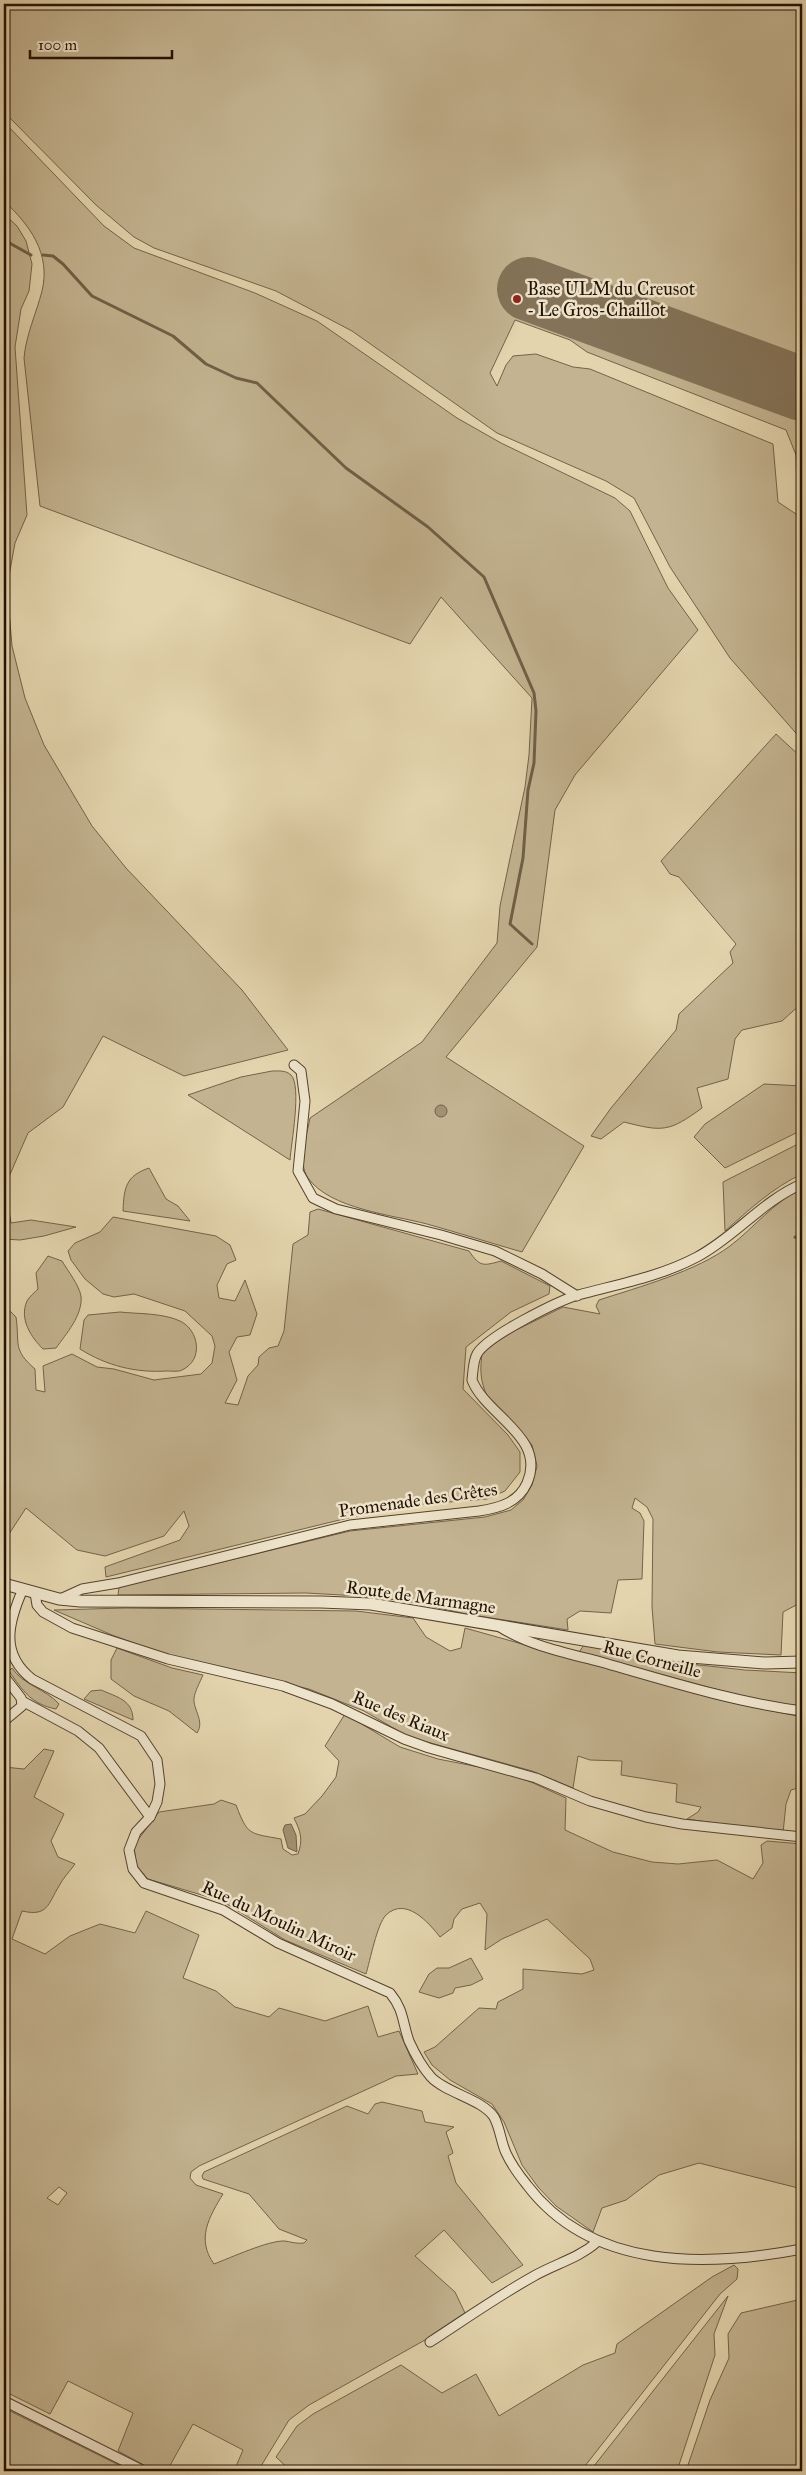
<svg xmlns="http://www.w3.org/2000/svg" width="806" height="2475" font-family="'IM FELL Great Primer',serif">
	<style>
		.green { fill: #c3b390; stroke: #74624a; fill-rule: evenodd }
		.water { fill: #a29273; stroke: #705f46 }
		.lines { fill: none; stroke-linecap: round; stroke-linejoin: round }
		.stream { stroke: #705f46; stroke-width: 3 }
		.runway { stroke: #847358; stroke-width: 64 }
		.minor-casing { stroke: #54422e; stroke-width: 11 }
		.tertiary-casing { stroke: #54422e; stroke-width: 13 }
		.minor { stroke: #ede3ca; stroke-width: 9 }
		.tertiary { stroke: #ede3ca; stroke-width: 11 }
		.poi-dot { fill: #8f2418; stroke: #ede3ca; stroke-width: 2 }
		.labels { text-anchor: middle; stroke-width: 5; stroke-linejoin: round; paint-order: stroke }
		.poi-label { font-size: 18px; fill: #241203; stroke: #ede3ca; text-anchor: start }
		.street-label { font-size: 18px; fill: #241203; stroke: #ede3ca }
	</style>
	<rect width="100%" height="100%" fill="#e3d4ad"/>
	<filter id="stains"><feTurbulence type="fractalNoise" baseFrequency=".004" numOctaves="4"/><feColorMatrix values="0 0 0 0 .2 0 0 0 0 .09 0 0 0 0 .02 0 0 0 .5 -.17"/></filter>
	<radialGradient id="worn" r=".72"><stop offset=".6" stop-color="#630" stop-opacity="0"/><stop offset="1" stop-color="#630" stop-opacity=".3"/></radialGradient>
	<g class="green">
		<path d="M4,4H802V495L797,490L796,455L786,430L587,352L570,340L515,320L490,373L497,386L506,365L513,356L536,354L573,367L590,369L773,444L778,502L802,518V740L730,658L670,567L634,498L606,481L497,433L352,331L276,291L154,248L134,237L96,205L4,112Z"/>
		<path d="M4,122L104,226L134,248L255,293L317,321L457,418L501,443L615,498L630,511L668,588L698,630L575,775L555,810L537,947L446,1057L584,1146L522,1252C491,1243 459,1233 427,1224C393,1215 330,1209 308,1178C297,1162 307,1136 310,1118L422,1042L497,943L500,906L525,787L529,755L532,698L441,597L410,644L40,506L24,358C26,335 36,314 42,291C51,254 30,225 4,201Z"/>
		<path d="M4,214L17,226L26,241L32,264L29,291L21,309L15,347L27,515L15,543L7,587L12,646L25,698L44,745L92,826L126,868L242,990L288,1050L184,1076L103,1036L63,1107L28,1133L5,1186L11,1223L31,1220L76,1227L44,1236L20,1240L4,1239Z"/>
		<path d="M776,734L802,758V1003L782,1021L742,1030L735,1039L728,1079L697,1088L702,1108C669,1132 663,1132 624,1122L601,1139L591,1136L611,1108L676,1030L679,1014L733,963L730,952L736,944L679,877L670,874L661,861Z"/>
		<path d="M272,1071C278,1071 286,1070 291,1075C302,1086 291,1144 290,1160L188,1095L241,1077Z"/>
		<path d="M764,1084L802,1086V1130L725,1168L694,1137L705,1124Z"/>
		<path d="M802,1142V1174C772,1188 749,1210 725,1231L723,1182Z"/>
		<path d="M149,1168L166,1199L178,1206L190,1221L123,1211C124,1187 126,1176 149,1168Z"/>
		<path d="M802,1189V1602L783,1612L781,1655L718,1652L655,1644L652,1607L653,1519L647,1507L635,1498L632,1508L640,1513L644,1521L642,1579L618,1580L611,1613L580,1611L567,1619L568,1630L466,1614L407,1601L359,1596L306,1593L118,1595L119,1587L350,1531L485,1517L511,1510L523,1500L532,1485L537,1466L532,1445L487,1396C480,1380 480,1370 482,1353L504,1336L563,1307L600,1314L596,1306L599,1300C639,1287 697,1271 730,1246C755,1227 773,1202 802,1189Z"/>
		<path d="M318,1209L469,1251C480,1267 483,1266 501,1261L550,1286L549,1294L511,1312L466,1347L463,1389L508,1435L520,1452V1472L505,1491L487,1499L397,1506L106,1577L105,1567L180,1540L189,1526L184,1511L164,1536L105,1556L77,1550L26,1508L9,1534L4,1531V1309L7,1308L16,1317C20,1344 12,1349 35,1369L36,1390L45,1392L43,1366L72,1354L97,1367L114,1369L154,1380L201,1374L212,1363L215,1346L212,1336L185,1311L134,1294L114,1297L103,1294L85,1279L71,1260L68,1251L75,1243L100,1232L113,1217L216,1236L230,1245L236,1260L227,1264L217,1285L219,1298L235,1301L245,1280L257,1314L250,1335L237,1337L229,1352L237,1380L225,1403L238,1405L248,1376L258,1365L259,1357L269,1348L278,1346L284,1331L293,1244L308,1235L310,1212Z"/>
		<path d="M48,1256L62,1261C68,1271 79,1285 81,1296C83,1315 66,1334 56,1348L43,1349C31,1337 19,1319 27,1301C29,1297 35,1292 38,1289L36,1273Z"/>
		<path d="M120,1312C139,1314 163,1313 180,1321C199,1330 204,1360 182,1370C179,1372 171,1371 167,1371C136,1373 107,1366 80,1349L84,1320L88,1315Z"/>
		<path d="M125,1608L356,1611L413,1618L426,1637L450,1651L461,1648L465,1628L729,1702L802,1717V1787L791,1790L786,1804L783,1833L687,1819L698,1812L701,1807L676,1802L677,1784L621,1775L622,1761L590,1760L578,1756L573,1788L532,1771L409,1737L364,1711L309,1689L175,1658L112,1635L54,1610Z"/>
		<path d="M584,1645L681,1663L745,1670L802,1673V1707L770,1704L579,1652Z"/>
		<path d="M117,1648L172,1668L203,1675C200,1682 195,1691 194,1698C193,1710 205,1721 197,1733L169,1711L134,1696L111,1679V1660Z"/>
		<path d="M12,1668C23,1685 46,1689 59,1704L56,1709C31,1704 23,1691 9,1671Z"/>
		<path d="M101,1690C117,1697 133,1700 133,1720L84,1699L91,1691Z"/>
		<path d="M345,1714L400,1747L438,1759L500,1771L531,1782L566,1798L565,1830L613,1852L652,1862L678,1864L717,1860L753,1879L763,1863L761,1845L767,1841L802,1844V2189L699,2163L659,2175L626,2200L602,2208L593,2232L556,2206L538,2187L522,2165L504,2122L492,2104L450,2080L432,2065L424,2052L435,2047L479,2008L496,2009L498,2002L523,1989V1969L582,1974L594,1970L590,1959L547,1919L502,1939L485,1950L487,1914L480,1903L462,1909L454,1919L452,1928L440,1937C429,1923 406,1896 386,1915C377,1924 370,1961 366,1974L285,1940L222,1901L148,1879L136,1866L134,1845L159,1812L214,1804L221,1800L236,1805C248,1836 249,1833 281,1839L283,1849L292,1855L298,1854C303,1840 301,1832 294,1818L305,1814L322,1796L336,1777L339,1761L325,1746Z"/>
		<path d="M44,1749L54,1751L34,1797L64,1814L51,1841L58,1857L75,1864C70,1871 63,1878 59,1886C48,1904 48,1917 22,1911L12,1939L45,1954L70,1936L100,1924L135,1933L146,1911L199,1935L183,1978L216,1991L235,2007L269,2017L279,2008L325,2021L368,2006L378,2037L399,2031L418,2074L396,2076L199,2166L191,2172L190,2178L196,2185L223,2194C209,2217 196,2239 214,2264C230,2258 269,2240 285,2241C291,2242 297,2244 304,2243L307,2240L279,2229L249,2194L203,2179L202,2176L204,2172L347,2106L368,2114L375,2104L382,2102L422,2111L425,2122L454,2127L446,2132L453,2153L448,2156L456,2183L523,2265L492,2283L444,2230L415,2256L455,2292L465,2313L425,2340L309,2405L289,2420L258,2471H234L243,2450L193,2424L167,2471H155L118,2451L133,2413L68,2381L50,2414L4,2391V1895L8,1885L4,1883V1767L24,1769ZM59,2187L67,2193L58,2205L47,2198Z"/>
		<path d="M471,1958L483,1979L471,1985L455,1988L453,1993L439,1998L419,1992L429,1974L437,1968H449Z"/>
		<path d="M734,2265L738,2269L737,2279L720,2294L581,2471H291L276,2457L297,2426L313,2414L401,2365L442,2393L476,2374L499,2416L583,2365L615,2353L617,2344L712,2277Z"/>
		<path d="M728,2296L714,2334L715,2355L677,2471H590Z"/>
		<path d="M802,2299V2471H686L710,2400L729,2358L728,2334L741,2313Z"/>
		<path d="M4,2408L131,2471H4Z"/>
	</g>
	<g class="water">
		<circle cx="441" cy="1111" r="6"/>
		<path d="M291,1824L296,1835L297,1852L288,1848L283,1830L285,1825Z"/>
	</g>
	<g class="lines">
		<g class="stream">
			<path d="M4,240L31,255"/>
			<path d="M43,255L53,256L63,264L92,296L173,336L206,364L236,378L257,383L346,468L428,527L484,577L534,693L536,711L534,763L528,790L523,858L510,924L532,944"/>
			<path d="M795,1237L802,1240"/>
		</g>
		<path class="runway" d="M529,289L802,389"/>
		<defs>
			<g id="minor">
				<path d="M294,1065L301,1071L305,1101L298,1171L313,1198L336,1209L441,1235L495,1251L542,1274L577,1296"/>
				<path d="M23,1589C8,1623 0,1654 32,1679L141,1736L157,1760L160,1784L157,1802L150,1817L136,1832L129,1850L133,1869L144,1883L223,1910L278,1943L390,1993C404,2010 402,2021 409,2041C414,2052 422,2067 431,2077C446,2093 482,2099 494,2117C500,2128 501,2142 506,2153C511,2164 519,2175 527,2185C592,2271 707,2267 802,2249"/>
				<path d="M35,1593L37,1605L43,1612L72,1628L168,1659L283,1686L332,1704L404,1739L429,1748L536,1778L590,1801L646,1817L682,1824L802,1837"/>
				<path d="M60,1599L82,1589L118,1583L350,1525L479,1511C499,1508 518,1503 527,1483C547,1437 486,1416 472,1380C473,1372 473,1361 477,1354C487,1336 558,1301 578,1295C619,1284 659,1277 697,1257C735,1237 762,1201 802,1184"/>
				<path d="M500,1627C530,1646 567,1653 601,1662C667,1681 734,1702 802,1711"/>
				<path d="M4,1676L21,1698L22,1706L4,1721"/>
				<path d="M22,1701L78,1731L99,1748L150,1817"/>
				<path d="M430,2342C464,2320 498,2296 534,2276C555,2264 579,2258 597,2242"/>
				<path d="M4,2401L144,2471"/>
			</g>
			<path id="tertiary" d="M4,1584L59,1599L80,1601L321,1602L371,1604L678,1656L765,1663L802,1662"/>
		</defs>
		<use href="#minor" class="minor-casing"/>
		<use href="#tertiary" class="tertiary-casing"/>
		<use href="#minor" class="minor"/>
		<use href="#tertiary" class="tertiary"/>
	</g>
	<circle class="poi-dot" cx="517" cy="299" r="5"/>
	<g class="labels">
		<g class="poi-label">
			<text x="527" y="295">Base ULM du Creusot<tspan x="527" dy="21">- Le Gros-Chaillot</tspan></text>
		</g>
		<g class="street-label">
			<text transform="translate(418 1500) rotate(-8)" y="6">Promenade des Crêtes</text>
			<text transform="translate(421 1597) rotate(8)" y="6">Route de Marmagne</text>
			<text transform="translate(652 1659) rotate(15)" y="6">Rue Corneille</text>
			<text transform="translate(401 1716) rotate(23)" y="6">Rue des Riaux</text>
			<text transform="translate(279 1921) rotate(25)" y="6">Rue du Moulin Miroir</text>
		</g>
	</g>
	<rect width="806" height="2475" fill="none" stroke="#e3d4ad" stroke-width="20"/>
	<rect x="5" y="5" width="796" height="2465" fill="none" stroke="#241203" stroke-width="2.5"/>
	<rect x="10" y="10" width="786" height="2455" fill="none" stroke="#241203"/>
	<path d="M30 50v8h142v-8" fill="none" stroke="#241203" stroke-width="2.5"/>
	<text x="38" y="50" font-size="15" fill="#241203" stroke="#ede3ca" stroke-width="4" paint-order="stroke">100 m</text>
	<rect width="100%" height="100%" filter="url(#stains)"/>
	<rect width="100%" height="100%" fill="url(#worn)"/>
</svg>
